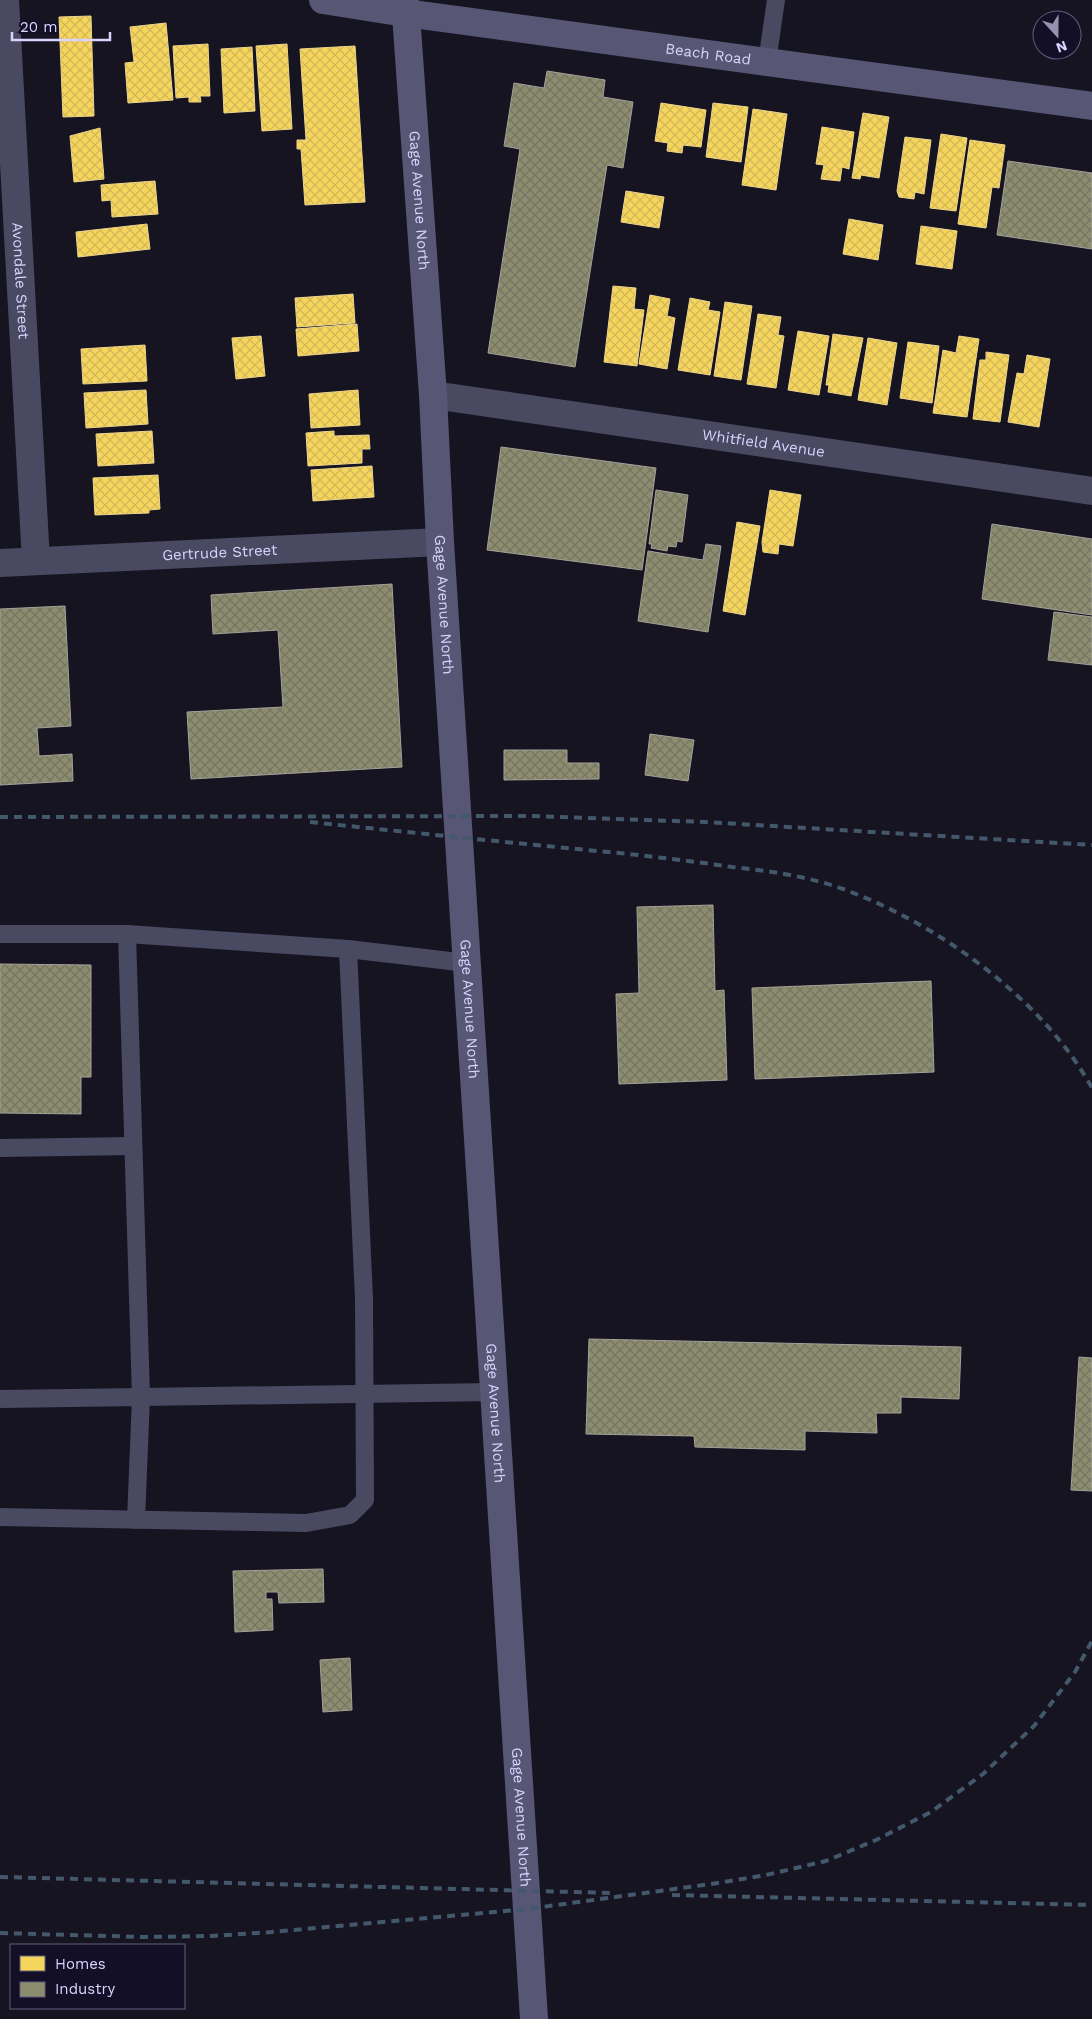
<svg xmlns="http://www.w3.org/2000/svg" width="1092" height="2019" font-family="'Work Sans',sans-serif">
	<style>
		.homes { fill: url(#homes-cross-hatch); stroke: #edd58d }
		.industry { fill: url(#industry-cross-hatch); stroke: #a3a29a }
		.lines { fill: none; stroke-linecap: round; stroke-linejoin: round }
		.lane { stroke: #4a4962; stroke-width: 18 }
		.street { stroke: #4a4962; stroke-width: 28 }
		.secondary { stroke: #575674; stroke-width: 28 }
		.rail { stroke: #43596b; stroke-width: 4; stroke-dasharray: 8 6; stroke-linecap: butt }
		.labels { text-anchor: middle; stroke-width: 5; stroke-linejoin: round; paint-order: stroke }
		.street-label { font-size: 15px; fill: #d9d4ff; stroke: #130f26 }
	</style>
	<defs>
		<pattern id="homes-cross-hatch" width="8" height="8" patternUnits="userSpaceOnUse" patternTransform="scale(1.25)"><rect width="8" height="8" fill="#f6d55c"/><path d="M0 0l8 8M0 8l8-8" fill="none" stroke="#d2b759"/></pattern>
		<pattern id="industry-cross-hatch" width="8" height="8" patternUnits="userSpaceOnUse" patternTransform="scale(1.25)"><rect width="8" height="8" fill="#8c8c6e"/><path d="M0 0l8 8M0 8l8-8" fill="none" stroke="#767564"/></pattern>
	</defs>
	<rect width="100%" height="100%" fill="#161421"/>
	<g class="homes">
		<path d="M91,16L94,116L63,117L59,17Z"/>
		<path d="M166,23L173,100L128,103L125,63L134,62L130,27Z"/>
		<path d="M208,44L210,96H200L201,102H189V97L176,98L173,46Z"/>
		<path d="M287,44L292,129L262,131L256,46Z"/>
		<path d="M355,46L365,202L305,205L301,149H297V140H306L300,49Z"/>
		<path d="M252,47L255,111L224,113L221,49Z"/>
		<path d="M661,103L706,110L701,147L683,145L682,153L667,151L668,143L655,141Z"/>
		<path d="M713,103L748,107L741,162L706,157Z"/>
		<path d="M753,109L787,114L776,190L742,185Z"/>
		<path d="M863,113L889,117L879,178L861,175L860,179L852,178Z"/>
		<path d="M822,127L854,132L849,169L842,167L840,181L821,179L824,165L816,164Z"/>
		<path d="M100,128L104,179L74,182L70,136Z"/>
		<path d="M941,134L967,138L956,211L930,208Z"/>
		<path d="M905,137L931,140L924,194L915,192L914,199L899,197L897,191Z"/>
		<path d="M970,140L1005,145L999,188L992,187L986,228L958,224Z"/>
		<path d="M155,181L158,214L112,217L111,200L102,201L101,185Z"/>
		<path d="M626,191L664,197L659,228L621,222Z"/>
		<path d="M849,219L883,225L878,260L843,254Z"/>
		<path d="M147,224L150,249L78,257L76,232Z"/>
		<path d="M921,226L957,231L952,269L916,264Z"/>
		<path d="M613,286L636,288L634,309L644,310L637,366L604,362Z"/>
		<path d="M353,294L355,323L297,327L295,298Z"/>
		<path d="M650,295L670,299L667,316L675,318L667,369L639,364Z"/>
		<path d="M690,298L710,302L708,310L720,312L710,375L678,370Z"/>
		<path d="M725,302L752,306L741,380L714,376Z"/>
		<path d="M758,314L781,317L778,335L784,336L776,388L747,384Z"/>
		<path d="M357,324L359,351L298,356L296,329Z"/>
		<path d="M798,331L829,336L819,395L788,390Z"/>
		<path d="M833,334L863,338L851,396L828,392L829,385H826Z"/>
		<path d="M261,336L265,376L236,379L232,338Z"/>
		<path d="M959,336L979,339L967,417L933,413L943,350L956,353Z"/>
		<path d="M868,338L897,343L887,405L858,400Z"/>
		<path d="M908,342L939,346L932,403L900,398Z"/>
		<path d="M145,345L147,381L83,384L81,349Z"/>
		<path d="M986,352L1009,355L1000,422L973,419L980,360H986Z"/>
		<path d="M1027,355L1050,359L1039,427L1008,422L1017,373L1024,374Z"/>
		<path d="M146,390L148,424L86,428L84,393Z"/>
		<path d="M358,390L360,425L311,428L309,394Z"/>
		<path d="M152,431L154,463L98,466L96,434Z"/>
		<path d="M334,431V436L369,435L370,449H362V463L308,466L306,433Z"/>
		<path d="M372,466L374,497L313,501L311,470Z"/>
		<path d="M158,475L160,509L149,510V513L95,515L93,478Z"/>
		<path d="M770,490L801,495L793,546L779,544L778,554L763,552L762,542Z"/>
		<path d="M737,522L760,526L745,615L723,611Z"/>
	</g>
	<g class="industry">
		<path d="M547,71L605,80L603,97L633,102L623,168L607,165L575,367L488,353L520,149L504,146L514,83L544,88Z"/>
		<path d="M1008,161L1092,173V249L997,235Z"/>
		<path d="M501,447L656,468L642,570L487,550Z"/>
		<path d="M656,490L688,495L682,542L677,541L676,547L668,546L667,551L651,548L652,544H649Z"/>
		<path d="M992,524L1092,539V615L982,599Z"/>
		<path d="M706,544L721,546L708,632L638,621L648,551L703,560Z"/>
		<path d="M392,584L402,767L191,779L187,712L283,707L278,630L213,634L211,595Z"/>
		<path d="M65,606L71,726L37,728L39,756L72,754L73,781L0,785V609Z"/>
		<path d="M1054,612L1092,617V665L1048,660Z"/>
		<path d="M650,734L694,740L688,781L645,775Z"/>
		<path d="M504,750H567V763H599V779L504,780Z"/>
		<path d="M713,905L715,991L724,990L727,1080L619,1084L616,994L639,993L637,907Z"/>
		<path d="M0,964L91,965V1077H81V1114L0,1113Z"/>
		<path d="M931,981L934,1072L755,1079L752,988Z"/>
		<path d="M589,1339L961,1347L959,1399L901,1397V1413H876L877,1433L805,1431V1450L695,1447L694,1436L586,1434Z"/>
		<path d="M1079,1357L1092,1358V1491L1071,1490Z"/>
		<path d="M323,1569L324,1602L279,1603L278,1592H266V1599H272L273,1630L235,1632L233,1571Z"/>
		<path d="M350,1658L352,1710L323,1712L320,1660Z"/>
	</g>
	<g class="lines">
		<g class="lane">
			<path d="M767,62L776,0"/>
			<path d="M0,934H127L141,1397L494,1392"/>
			<path d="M127,934L348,949"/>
			<path d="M0,1148L133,1146"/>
			<path d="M0,1399L141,1397L136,1520"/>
			<path d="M0,1517L306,1523L350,1515L365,1500L364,1299L348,949L467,963"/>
		</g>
		<g class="street">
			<path id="s1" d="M5,0L36,561"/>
			<path id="s2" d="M433,395L1092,491"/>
			<path id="s3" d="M0,563L440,542"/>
		</g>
		<g class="secondary">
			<path id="s4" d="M323,0L405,13L1092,106"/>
			<path id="s5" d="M405,0L433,395L440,542L534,2019"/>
		</g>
		<g class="rail">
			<path d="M0,817L531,816L705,822L1092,845"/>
			<path d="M310,822C416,833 523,844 629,854C664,858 698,862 732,867C769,871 807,876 843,889C937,923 1043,999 1092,1088"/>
			<path d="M0,1877L612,1893"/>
			<path d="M672,1895L1092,1905"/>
			<path d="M0,1933L144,1937L211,1936L272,1932L527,1909L711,1884L766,1875L826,1861L876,1840L931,1812L983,1774L1034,1726L1075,1672L1092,1641"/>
		</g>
	</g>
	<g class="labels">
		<g class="street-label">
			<text dy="5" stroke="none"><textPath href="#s4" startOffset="389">Beach Road</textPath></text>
			<text dy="5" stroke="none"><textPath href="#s5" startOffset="201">Gage Avenue North</textPath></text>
			<text dy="5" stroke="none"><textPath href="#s1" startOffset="281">Avondale Street</textPath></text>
			<text dy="5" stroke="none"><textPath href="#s2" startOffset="334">Whitfield Avenue</textPath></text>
			<text dy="5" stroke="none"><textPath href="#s3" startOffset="220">Gertrude Street</textPath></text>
			<text dy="5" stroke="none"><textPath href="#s5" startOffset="606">Gage Avenue North</textPath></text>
			<text dy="5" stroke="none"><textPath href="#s5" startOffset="1011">Gage Avenue North</textPath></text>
			<text dy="5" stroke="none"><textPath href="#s5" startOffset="1416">Gage Avenue North</textPath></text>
			<text dy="5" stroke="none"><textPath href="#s5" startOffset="1821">Gage Avenue North</textPath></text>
		</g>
	</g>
	<rect x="10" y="1944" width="175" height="65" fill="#130f26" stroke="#625e7d"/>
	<rect x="20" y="1956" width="25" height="15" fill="#f6d55c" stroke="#625e7d"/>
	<text x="55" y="1969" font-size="15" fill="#d9d4ff">Homes</text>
	<rect x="20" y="1982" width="25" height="15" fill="#8c8c6e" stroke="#625e7d"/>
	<text x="55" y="1994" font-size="15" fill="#d9d4ff">Industry</text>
	<g transform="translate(1057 35) rotate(159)"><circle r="24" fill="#130f26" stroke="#625e7d"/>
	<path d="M0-4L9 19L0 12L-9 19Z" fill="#9591b1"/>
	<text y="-8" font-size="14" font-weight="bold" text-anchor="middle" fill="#d9d4ff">N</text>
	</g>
	<path d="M12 32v8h98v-8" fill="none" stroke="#d9d4ff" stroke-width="2.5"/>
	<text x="20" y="32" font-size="15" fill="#d9d4ff" stroke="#130f26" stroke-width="4" paint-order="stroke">20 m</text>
</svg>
